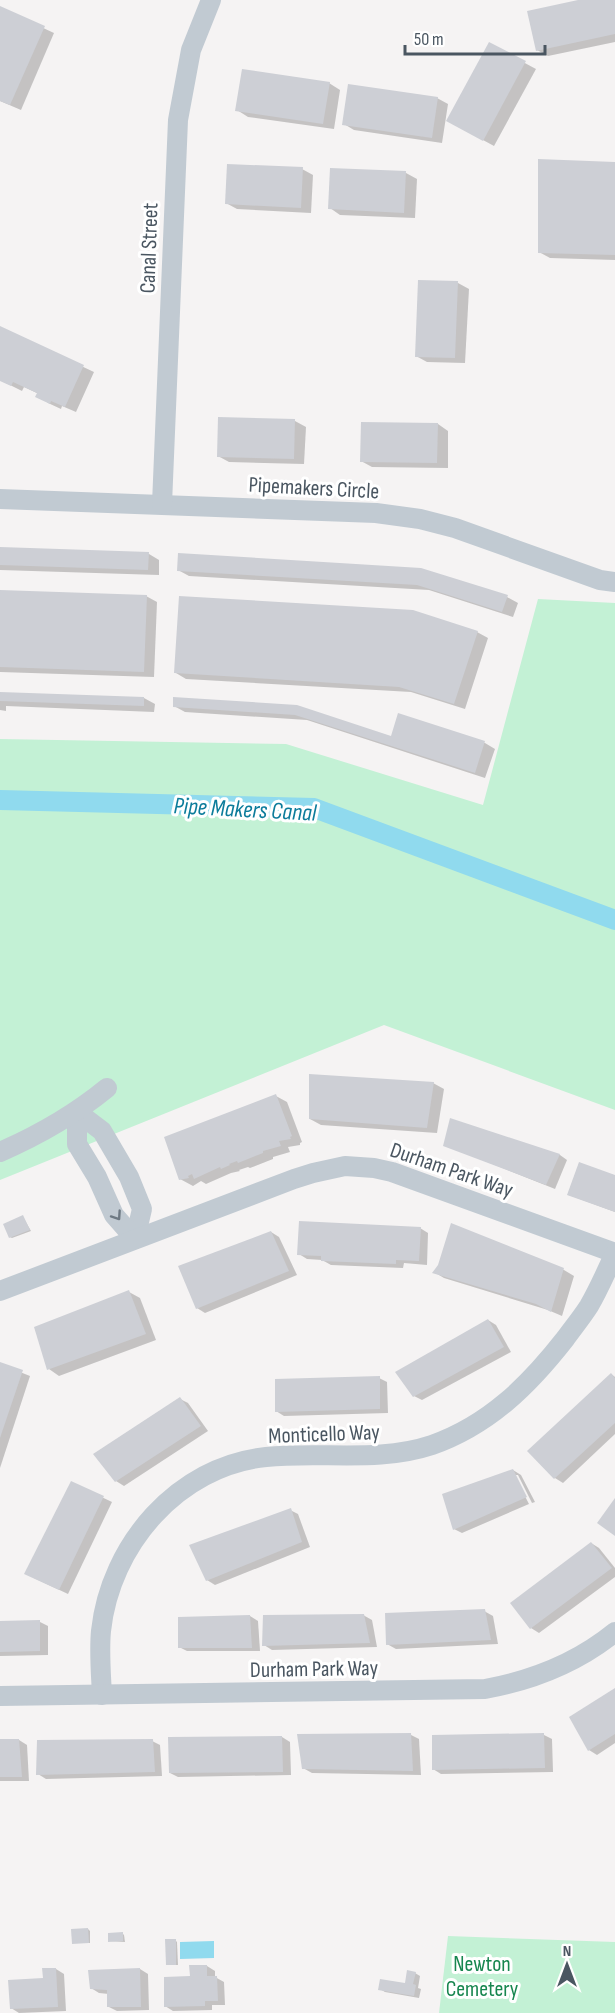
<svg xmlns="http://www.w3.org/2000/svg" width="615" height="2013" font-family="'Sofia Sans Condensed',sans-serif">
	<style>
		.green { fill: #c3f1d5 }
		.water { fill: #90daee }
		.shadow { fill: #0003 }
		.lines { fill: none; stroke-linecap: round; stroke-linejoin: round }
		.canal { stroke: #90daee; stroke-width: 20 }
		.building { fill: #cdcfd5 }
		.street { stroke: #c1cad2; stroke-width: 20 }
		.oneway { stroke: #6e7983 }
		.labels { text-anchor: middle; stroke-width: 6; stroke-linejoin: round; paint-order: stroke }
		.street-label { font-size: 22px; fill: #4a5661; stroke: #fff }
		.park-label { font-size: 22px; fill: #17864f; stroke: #fff }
		.water-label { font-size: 24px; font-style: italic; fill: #0c7c9b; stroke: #fff }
	</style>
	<rect width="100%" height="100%" fill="#f5f3f3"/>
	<g class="green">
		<path d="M538,599L615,603V1110L384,1025L0,1180V739L286,744L483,805Z"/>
		<path d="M448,1936L615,1942V2013H439Z"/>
	</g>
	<path class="water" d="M214,1941V1958L180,1959V1942Z"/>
	<g class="shadow">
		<path d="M585,0H615V42L548,56L537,50Z"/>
		<path d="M0,8L54,33L21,110L0,101Z"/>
		<path d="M489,44L536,69L494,146L459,127Z"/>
		<path d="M329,83L340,90L334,129L248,117L237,110Z"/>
		<path d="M437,98L448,104L442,143L354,130L344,124Z"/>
		<path d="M615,164V260L550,258L539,252Z"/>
		<path d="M302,169L313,175L311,213L237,209L226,203Z"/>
		<path d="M332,169L406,173L417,179L415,218L340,215L330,208Z"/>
		<path d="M419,281L458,283L469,289L465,363L427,362L416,356Z"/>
		<path d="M0,328L94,372L76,412L62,406L61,409L48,403L39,394L24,387L22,391L0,380Z"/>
		<path d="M219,418L295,421L306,427L304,464L229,462L218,456Z"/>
		<path d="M438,424L448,431V468L372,467L361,461Z"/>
		<path d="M0,549L149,554L159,560V575L0,570Z"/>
		<path d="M420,569L507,597L518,603L513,617L429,590L189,576L178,570Z"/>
		<path d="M0,591L146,596L157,602L154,677L0,672Z"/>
		<path d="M477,632L488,638L465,709L411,692L186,679L176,673Z"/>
		<path d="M0,693L144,698L155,704L154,712L6,706V711L0,710Z"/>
		<path d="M174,706L297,707L392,738L399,715L485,743L495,749L485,778L307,720L185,712Z"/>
		<path d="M433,1083L444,1089L437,1133L321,1125L310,1119Z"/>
		<path d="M276,1096L287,1102L302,1142L300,1143V1145L288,1147L290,1152L273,1157V1159L250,1168L248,1167L239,1170L240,1171L231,1173L206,1184L201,1181L193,1186L180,1179Z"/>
		<path d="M451,1120L560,1155L567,1160L555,1189L445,1145Z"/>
		<path d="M615,1176V1212L569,1195Z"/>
		<path d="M23,1217L31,1231L12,1238L10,1237Z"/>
		<path d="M452,1225L564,1270L574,1276L562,1316L548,1310L444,1278L434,1272L439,1266Z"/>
		<path d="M420,1228L428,1233L427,1265L404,1263L403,1268L331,1265L322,1260L307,1259L299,1254Z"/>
		<path d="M271,1232L279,1237L297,1275L205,1313L197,1308Z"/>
		<path d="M129,1292L140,1298L156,1340L59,1376L49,1369L36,1328Z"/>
		<path d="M488,1320L496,1325L511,1352L422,1400L414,1396Z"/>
		<path d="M0,1364L30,1376L0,1468Z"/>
		<path d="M611,1374L615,1377V1434L563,1483L555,1478L529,1451Z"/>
		<path d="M379,1378L387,1382L388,1413L284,1416L276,1411Z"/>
		<path d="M180,1399L188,1403L208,1431L124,1486L116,1481Z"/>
		<path d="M513,1470L521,1475L535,1502L532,1503L518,1475H514L529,1504L462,1533L454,1529Z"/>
		<path d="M72,1483L112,1502L68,1594L34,1578Z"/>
		<path d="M290,1510L298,1514L310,1547L215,1585L207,1580Z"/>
		<path d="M591,1543L599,1548L615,1568V1577L539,1633L531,1628Z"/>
		<path d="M484,1611L493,1616L498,1644L396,1649L387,1644Z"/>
		<path d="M363,1615L372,1620L377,1647L272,1650L264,1645Z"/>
		<path d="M250,1616L258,1621L260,1651H187L179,1647Z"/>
		<path d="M0,1622H40L48,1626V1655L0,1656Z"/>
		<path d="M615,1690V1743L597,1755L589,1750Z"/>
		<path d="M411,1735L419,1739L421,1775L312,1773L303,1768Z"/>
		<path d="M544,1735L552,1739L553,1772L441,1774L433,1769Z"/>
		<path d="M282,1737L290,1742L291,1775L178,1777L170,1773Z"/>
		<path d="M0,1740H19L27,1745L29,1781H0Z"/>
		<path d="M152,1741L160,1745L162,1776L46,1779L38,1774Z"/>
		<path d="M88,1929L90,1931V1943H73Z"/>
		<path d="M122,1933L124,1935L125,1942L109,1941Z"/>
		<path d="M175,1940L177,1942L178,1965H170L168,1964Z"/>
		<path d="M207,1966L215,1971V1977L224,1982L225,2005H212V2010L173,2011L165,2006L191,1977Z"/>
		<path d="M56,1969L64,1974L66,2011L19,2013L11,2008L44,1980V1970Z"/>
		<path d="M140,1969L148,1974L149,2010L117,2011L109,2007V1994L99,1993L91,1988Z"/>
		<path d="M415,1973L420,1976L418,1988L421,1989L419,1998L385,1992L380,1989L406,1985Z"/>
	</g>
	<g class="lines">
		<path class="canal" d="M0,800L314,808L615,920"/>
	</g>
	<g class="building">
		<path d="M578,0H615V34L536,51L527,11Z"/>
		<path d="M0,6L45,26L10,105L0,101Z"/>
		<path d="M489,42L526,61L483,141L446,121Z"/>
		<path d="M242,69L330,82L323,124L235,111Z"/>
		<path d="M348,84L438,97L432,138L342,125Z"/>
		<path d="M538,159L615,162V255L538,253Z"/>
		<path d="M227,164L303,167L301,208L225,204Z"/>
		<path d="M330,168L406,171L404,213L328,209Z"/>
		<path d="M418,280L458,281L455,358L415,357Z"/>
		<path d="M0,326L84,365L65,407L51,401L50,404L35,397L37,393L13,382L11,386L0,381Z"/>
		<path d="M218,417L295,419L294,459L217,457Z"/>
		<path d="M361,422L438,423L437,463L360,462Z"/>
		<path d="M0,547L149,552L148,570L0,565Z"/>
		<path d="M178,553L421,568L508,595L502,612L417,585L177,571Z"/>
		<path d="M0,590L147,595L144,672L0,667Z"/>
		<path d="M179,596L413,610L478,631L454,704L399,687L174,673Z"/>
		<path d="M0,692L144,697V706L0,701Z"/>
		<path d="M173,697L297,705L391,736L398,713L485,741L475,773L295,715L173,707Z"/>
		<path d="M309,1074L434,1082L427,1128L309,1119Z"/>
		<path d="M276,1094L292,1136L290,1137L291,1139L279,1141L281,1146L263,1151V1153L238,1163L237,1161L229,1164L230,1165L221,1169L220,1167L194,1179L192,1174L188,1176L189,1178L179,1180L164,1137Z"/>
		<path d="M450,1118L560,1154L546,1185L443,1146Z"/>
		<path d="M579,1162L615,1175V1212L567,1195Z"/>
		<path d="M23,1215L30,1230L9,1238L3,1224Z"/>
		<path d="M299,1221L421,1227L419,1261L396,1260V1264L321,1261V1256L297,1255Z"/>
		<path d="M451,1223L564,1268L551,1312L536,1304L432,1273L438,1265Z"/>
		<path d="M271,1231L289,1271L196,1309L178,1266Z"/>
		<path d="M129,1290L146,1334L47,1370L34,1327Z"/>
		<path d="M488,1319L504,1347L413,1397L395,1372Z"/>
		<path d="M0,1362L23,1370L0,1438Z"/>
		<path d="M611,1373L615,1378V1423L554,1479L527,1451Z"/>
		<path d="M380,1376V1409L275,1412V1379Z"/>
		<path d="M180,1397L201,1426L115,1482L93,1454Z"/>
		<path d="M513,1469L527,1497L453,1530L442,1494Z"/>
		<path d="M71,1481L104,1496L59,1590L24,1574Z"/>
		<path d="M615,1498V1536L597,1523Z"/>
		<path d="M291,1508L302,1542L206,1581L189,1545Z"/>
		<path d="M591,1542L612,1568L530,1629L510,1603Z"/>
		<path d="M485,1609L491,1640L386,1645L385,1613Z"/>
		<path d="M364,1614L370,1643L262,1646L263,1615Z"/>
		<path d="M250,1615L252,1648H178V1617Z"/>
		<path d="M40,1620V1651L0,1652V1621Z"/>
		<path d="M615,1688V1734L588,1751L569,1717Z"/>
		<path d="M411,1733L413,1771L302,1769L297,1734Z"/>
		<path d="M544,1733L545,1768L432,1770V1735Z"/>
		<path d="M282,1736L283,1772L169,1773L168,1737Z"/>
		<path d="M0,1739H19L22,1777H0Z"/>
		<path d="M153,1739L155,1772L36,1775L37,1740Z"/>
		<path d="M88,1928L89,1943L72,1944L71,1929Z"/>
		<path d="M123,1932V1941L108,1942V1933Z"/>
		<path d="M165,1939H176V1965H166Z"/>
		<path d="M189,1965H207V1976H217L218,2001H205V2006L164,2007V1977L190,1976Z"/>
		<path d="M42,1968H56L58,2007L10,2009L8,1980L43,1978Z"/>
		<path d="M140,1968L141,2007H107V1990L90,1989L88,1970Z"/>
		<path d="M407,1970L416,1972L413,1984L416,1985L414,1996L378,1990L380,1979L405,1983Z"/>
	</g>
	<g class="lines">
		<g class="street">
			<path d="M0,499L376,513L420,519L455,528L600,580L615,582"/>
			<path d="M162,504L178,120L191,50L211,0"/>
			<path d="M77,1112L102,1131L129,1177L142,1209L135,1239"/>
			<path d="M77,1112V1144L97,1177L114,1215L135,1239"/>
			<path d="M0,1152C39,1135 74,1115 107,1088"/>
			<path d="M0,1291L294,1179L313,1173L345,1166L374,1168L392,1172L615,1253"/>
			<path d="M102,1695C101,1674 99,1652 101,1631C110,1545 178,1466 266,1457C322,1451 378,1463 432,1445C489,1425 529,1385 565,1339C573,1328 582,1317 589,1306C599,1289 607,1270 615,1253"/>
			<path d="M0,1696L485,1689C534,1680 577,1663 615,1632"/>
		</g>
	</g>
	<defs><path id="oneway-chevron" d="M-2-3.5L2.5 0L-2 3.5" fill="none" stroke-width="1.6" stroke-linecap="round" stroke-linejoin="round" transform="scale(1.5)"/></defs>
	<use class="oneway" href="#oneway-chevron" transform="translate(117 1216) rotate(56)"/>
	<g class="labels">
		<g class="street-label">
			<text transform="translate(148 248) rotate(-88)" y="8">Canal Street</text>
			<text transform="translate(314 487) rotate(3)" y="8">Pipemakers Circle</text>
			<text transform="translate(452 1169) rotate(19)" y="8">Durham Park Way</text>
			<text transform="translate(324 1433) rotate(-2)" y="8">Monticello Way</text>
			<text transform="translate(314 1668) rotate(-1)" y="8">Durham Park Way</text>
		</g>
		<g class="park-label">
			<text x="482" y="1971">Newton<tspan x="482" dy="25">Cemetery</tspan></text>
		</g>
		<g class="water-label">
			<text transform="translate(245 809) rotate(3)" y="8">Pipe Makers Canal</text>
		</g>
	</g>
	<g transform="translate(567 1965)" stroke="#ffffff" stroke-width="4.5" paint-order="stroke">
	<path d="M0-4.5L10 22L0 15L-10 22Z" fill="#4a5661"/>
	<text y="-9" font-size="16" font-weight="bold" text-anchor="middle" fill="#4a5661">N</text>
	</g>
	<path d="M405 45v9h140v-9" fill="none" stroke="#4a5661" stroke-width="3"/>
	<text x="414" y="45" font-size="18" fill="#4a5661" stroke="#ffffff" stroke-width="4.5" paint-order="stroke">50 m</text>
</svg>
